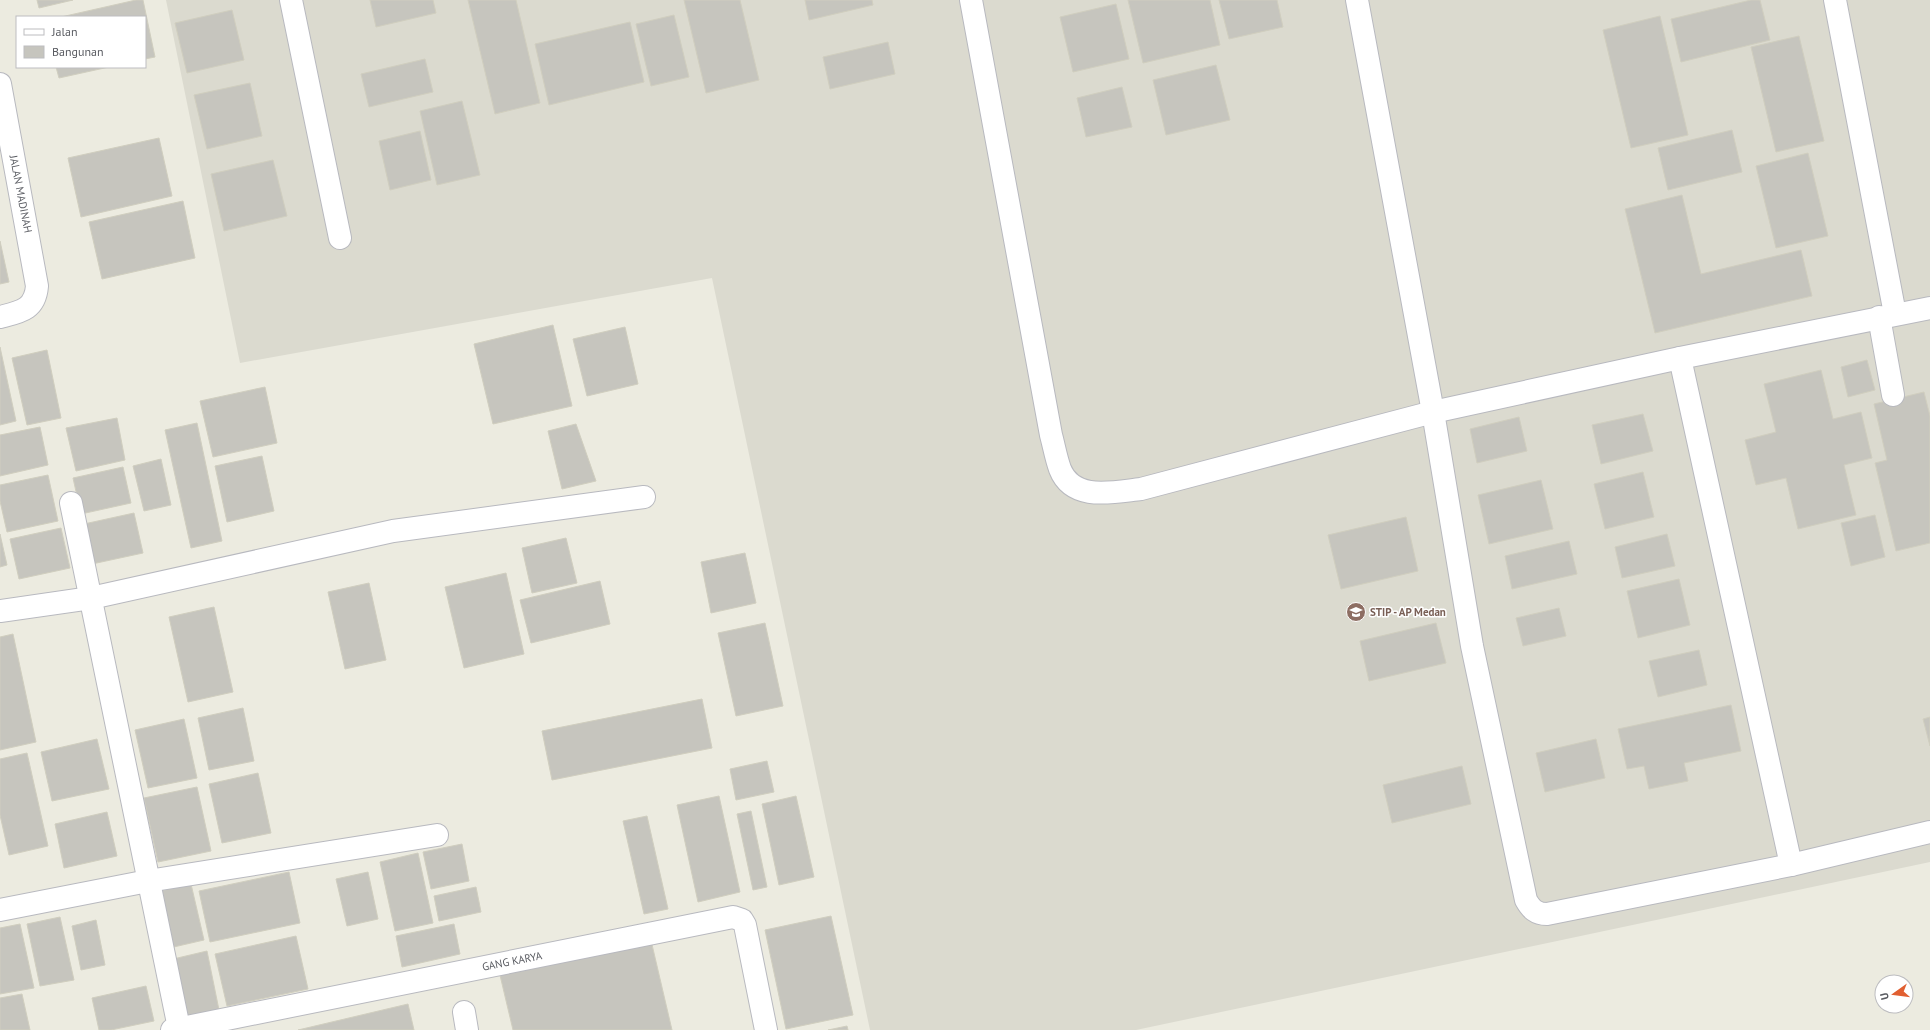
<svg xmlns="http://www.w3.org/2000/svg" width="1930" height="1030" font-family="'PT Sans',sans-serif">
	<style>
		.education { fill: #dbdacf }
		.building { fill: #c6c5be; stroke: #d0cebf }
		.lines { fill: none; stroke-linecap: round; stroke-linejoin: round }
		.minor-casing { stroke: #b8b9bf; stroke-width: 24 }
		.minor { stroke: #fff; stroke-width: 22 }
		.labels { text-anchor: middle; stroke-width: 3; stroke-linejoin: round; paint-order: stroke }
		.street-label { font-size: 11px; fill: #595b61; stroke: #fff }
		.education-label { font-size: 11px; font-weight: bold; fill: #785e54; stroke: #fff; text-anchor: start }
	</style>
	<rect width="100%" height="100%" fill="#ecebe0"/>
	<path class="education" d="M166,0H1930V862L1136,1030H870L712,278L240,363Z"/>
	<g class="building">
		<path d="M37,0H73L39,8Z"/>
		<path d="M136,0H143L155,57L145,59V17H61Z"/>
		<path d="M370,0H433L436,13L376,27Z"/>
		<path d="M468,0H516L540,103L495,114Z"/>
		<path d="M684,0H740L759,80L706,93Z"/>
		<path d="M805,0H872L873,5L809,20Z"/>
		<path d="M1128,0H1210L1220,45L1143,63Z"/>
		<path d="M1219,0H1277L1283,27L1229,39Z"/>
		<path d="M1751,0H1760L1770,40L1681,62L1671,19Z"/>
		<path d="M1116,4L1129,59L1073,72L1060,17Z"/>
		<path d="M232,10L244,60L187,73L175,23Z"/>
		<path d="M674,15L689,77L651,86L636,24Z"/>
		<path d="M1660,16L1688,135L1631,148L1603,30Z"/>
		<path d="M630,22L644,82L549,105L535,44Z"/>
		<path d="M1799,36L1824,141L1776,152L1751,47Z"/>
		<path d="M888,42L895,74L830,89L823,57Z"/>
		<path d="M425,59L433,92L369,107L361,74Z"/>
		<path d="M1216,65L1230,120L1166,135L1153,80Z"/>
		<path d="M56,67H109L59,78Z"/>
		<path d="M250,83L262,136L207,149L194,95Z"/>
		<path d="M1122,87L1132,127L1086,137L1077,98Z"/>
		<path d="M462,101L480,175L437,185L420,111Z"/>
		<path d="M1732,130L1742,172L1668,190L1658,148Z"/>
		<path d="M420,131L431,180L390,190L379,141Z"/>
		<path d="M159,138L172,196L81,217L68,158Z"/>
		<path d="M1808,153L1828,236L1776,248L1756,166Z"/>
		<path d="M273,160L287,216L224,231L211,174Z"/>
		<path d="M1682,195L1701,274L1801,250L1812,296L1655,333L1625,209Z"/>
		<path d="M183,201L195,258L102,279L89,222Z"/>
		<path d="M0,241L9,282L0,284Z"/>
		<path d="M553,325L572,406L493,424L474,344Z"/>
		<path d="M625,327L638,384L587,396L573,339Z"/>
		<path d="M0,347L16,421L0,425Z"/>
		<path d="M47,350L61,418L27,425L12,358Z"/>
		<path d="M1867,360L1875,390L1848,397L1841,367Z"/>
		<path d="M1821,370L1833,419L1861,412L1872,458L1844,465L1856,515L1798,529L1786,478L1756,485L1745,440L1776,432L1764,384Z"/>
		<path d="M265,387L277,443L213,457L200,401Z"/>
		<path d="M1924,392L1930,416V543L1896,551L1875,463L1887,460L1874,404Z"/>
		<path d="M1643,414L1653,451L1601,464L1592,425Z"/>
		<path d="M1519,417L1527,451L1477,463L1470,429Z"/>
		<path d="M117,418L125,460L76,471L66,428Z"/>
		<path d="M197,423L222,541L191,548L165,430Z"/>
		<path d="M576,424L596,481L562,489L548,431Z"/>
		<path d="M40,427L48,465L0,476V435Z"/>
		<path d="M262,456L274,511L227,522L215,466Z"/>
		<path d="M161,459L171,505L144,511L133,466Z"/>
		<path d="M123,467L131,503L81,514L73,478Z"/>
		<path d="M1643,472L1654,517L1605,529L1594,484Z"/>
		<path d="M48,475L58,521L7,532L0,501V485Z"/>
		<path d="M1541,480L1553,529L1489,544L1478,495Z"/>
		<path d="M134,513L143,553L92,564L84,524Z"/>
		<path d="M1875,515L1885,557L1851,566L1841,523Z"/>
		<path d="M1406,517L1418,571L1341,589L1328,535Z"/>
		<path d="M61,528L70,568L19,579L10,539Z"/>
		<path d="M0,534L7,565L0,567Z"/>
		<path d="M1667,534L1675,566L1622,578L1615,547Z"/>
		<path d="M566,538L577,583L532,593L522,548Z"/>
		<path d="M1569,541L1577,574L1512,589L1505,556Z"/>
		<path d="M745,553L756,603L711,613L701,562Z"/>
		<path d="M506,573L524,654L464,668L445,587Z"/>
		<path d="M1679,579L1690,625L1638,638L1627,591Z"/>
		<path d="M600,581L610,624L531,643L520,600Z"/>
		<path d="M369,583L386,660L345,669L328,592Z"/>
		<path d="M214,607L233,692L188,702L169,617Z"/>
		<path d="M1559,608L1566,636L1523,646L1516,618Z"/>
		<path d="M765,623L783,706L736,716L718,633Z"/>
		<path d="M1436,623L1446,663L1369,681L1360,641Z"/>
		<path d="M13,634L36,742L0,750V637Z"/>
		<path d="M1699,650L1707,685L1658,697L1649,661Z"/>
		<path d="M702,699L712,748L552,780L542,731Z"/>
		<path d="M1731,705L1741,751L1684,763L1688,781L1649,789L1644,766L1627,769L1618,729Z"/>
		<path d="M243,708L254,761L209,770L198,718Z"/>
		<path d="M1930,717V746L1923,719Z"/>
		<path d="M184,719L197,778L148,788L135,730Z"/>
		<path d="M97,739L109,789L52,801L41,752Z"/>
		<path d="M1596,739L1605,778L1545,792L1536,753Z"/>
		<path d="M27,753L48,846L9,855L0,815V759Z"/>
		<path d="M767,761L774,792L736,800L730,769Z"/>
		<path d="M1462,766L1471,804L1392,823L1383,785Z"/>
		<path d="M258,773L271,833L222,843L209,784Z"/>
		<path d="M197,787L211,851L158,862L144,798Z"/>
		<path d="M719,796L740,892L698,902L677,805Z"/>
		<path d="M796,796L814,877L779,885L762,804Z"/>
		<path d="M751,811L767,887L753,890L737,814Z"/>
		<path d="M107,812L117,856L64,868L55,824Z"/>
		<path d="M647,816L668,909L644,914L623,821Z"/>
		<path d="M462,844L469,881L431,889L423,852Z"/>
		<path d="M418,853L433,923L395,931L380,862Z"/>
		<path d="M289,872L300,923L210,942L199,891Z"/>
		<path d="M368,872L378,919L347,926L336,879Z"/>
		<path d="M191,884L204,940L165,949L153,893Z"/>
		<path d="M476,887L481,912L439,921L434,896Z"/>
		<path d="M831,916L853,1015L786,1029L765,930Z"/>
		<path d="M60,917L74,980L40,986L27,924Z"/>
		<path d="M96,920L105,965L81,970L72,926Z"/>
		<path d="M20,924L34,988L0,994V928Z"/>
		<path d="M454,924L460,954L402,967L396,936Z"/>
		<path d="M296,936L308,989L227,1006L215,954Z"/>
		<path d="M650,936L672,1030H513L499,971Z"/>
		<path d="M207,951L219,1010L182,1018L169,960Z"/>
		<path d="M146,986L154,1021L111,1030H99L92,998Z"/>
		<path d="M22,994L30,1030H0V998Z"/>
		<path d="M408,1004L414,1030H298Z"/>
		<path d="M847,1026L848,1030H828Z"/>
	</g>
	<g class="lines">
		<defs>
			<g id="minor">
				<path d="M291,0L340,238"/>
				<path d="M971,0L1051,435C1054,446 1056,458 1060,469C1073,502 1113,492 1141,489L1433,412L1680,358L1930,308"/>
				<path d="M1357,0L1433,412L1472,646L1526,900C1531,909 1536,914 1547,914L1791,865L1930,832"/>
				<path d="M1835,0L1895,314"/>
				<path d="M0,84L37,286C35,310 20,312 0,317"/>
				<path d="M1879,317L1893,395"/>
				<path d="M1680,358L1791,865"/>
				<path d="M71,503L179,1028"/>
				<path d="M0,611L91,598L393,531L644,497"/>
				<path d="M0,910L148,881L437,835"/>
				<path d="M464,1012L467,1030"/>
				<path d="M172,1030L733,917L742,920L745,925L766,1030"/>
			</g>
		</defs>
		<use href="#minor" class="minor-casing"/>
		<use href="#minor" class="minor"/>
	</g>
	<defs>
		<symbol id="university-disc" viewBox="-11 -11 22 22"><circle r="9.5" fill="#8d6e63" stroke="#fff"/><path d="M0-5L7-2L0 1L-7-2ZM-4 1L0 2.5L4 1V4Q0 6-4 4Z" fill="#fff"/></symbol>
	</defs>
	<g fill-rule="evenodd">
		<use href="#university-disc" x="1345" y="601" width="22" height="22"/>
	</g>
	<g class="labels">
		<g class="street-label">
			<text transform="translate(21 194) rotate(79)" y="4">JALAN MADINAH</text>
			<text transform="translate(512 961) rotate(-11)" y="4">GANG KARYA</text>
		</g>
		<g class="education-label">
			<text x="1370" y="616">STIP - AP Medan</text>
		</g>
	</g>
	<rect x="16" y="16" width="130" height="52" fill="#ffffff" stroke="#bdbdc0"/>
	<rect x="24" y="29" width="20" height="6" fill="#ffffff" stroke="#bdbdc0"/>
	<text x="52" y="36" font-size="12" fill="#595b61">Jalan</text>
	<rect x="24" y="46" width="20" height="12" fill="#c6c5be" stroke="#bdbdc0"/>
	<text x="52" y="56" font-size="12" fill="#595b61">Bangunan</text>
	<g transform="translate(1894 994) rotate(256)"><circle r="19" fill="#ffffff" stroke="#bdbdc0"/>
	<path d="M0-3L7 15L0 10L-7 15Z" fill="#e15f31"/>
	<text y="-6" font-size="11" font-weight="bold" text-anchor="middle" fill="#595b61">U</text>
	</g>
</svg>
